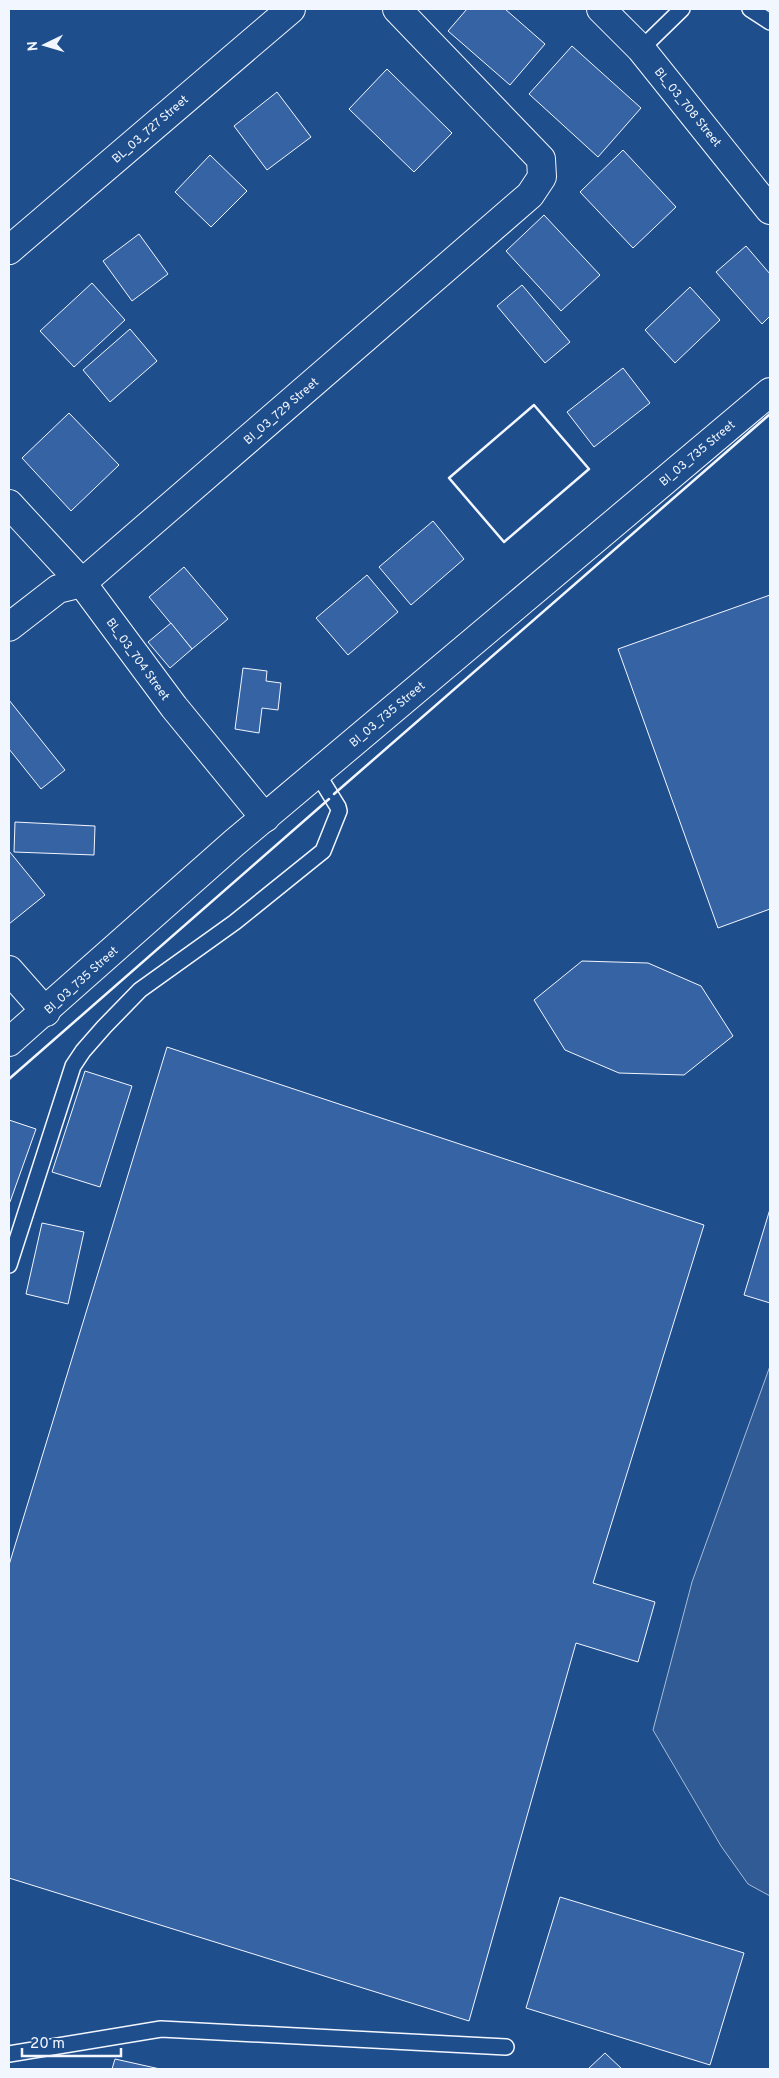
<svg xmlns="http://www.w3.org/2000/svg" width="779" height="2078" font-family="Overpass,sans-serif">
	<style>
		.parking { fill: #305b95; stroke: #a8bbd7 }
		.building { fill: #3563a3; stroke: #f2f6ff }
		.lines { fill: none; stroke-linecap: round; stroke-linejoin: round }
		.lane-casing { stroke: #f2f6ff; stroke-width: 18 }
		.street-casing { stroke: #f2f6ff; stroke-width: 30 }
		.lane { stroke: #1f4e8c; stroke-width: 15 }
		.street { stroke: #1f4e8c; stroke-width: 28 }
		.wall { stroke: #f2f6ff; stroke-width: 2.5 }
		.labels { text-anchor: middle; stroke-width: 4; stroke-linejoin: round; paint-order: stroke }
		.street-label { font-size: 12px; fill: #f2f6ff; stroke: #1f4e8c }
	</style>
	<rect width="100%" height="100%" fill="#1f4e8c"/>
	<path class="parking" d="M770,1366V1896L748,1884L721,1846L653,1730L692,1582Z"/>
	<g class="building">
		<path d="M467,9H505L545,44L510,85L448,31Z"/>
		<path d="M572,46L641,108L598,157L529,94Z"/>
		<path d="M387,69L452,133L414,172L349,109Z"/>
		<path d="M277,92L311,137L267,170L234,126Z"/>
		<path d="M623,150L676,207L633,248L580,192Z"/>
		<path d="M210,155L247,191L211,227L175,192Z"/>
		<path d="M544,215L600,275L561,311L506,251Z"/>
		<path d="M139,234L168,274L132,301L103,261Z"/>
		<path d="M746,246L770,274V316L762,324L716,272Z"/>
		<path d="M92,283L125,320L74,367L40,331Z"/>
		<path d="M522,285L570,342L545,363L497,306Z"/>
		<path d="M690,287L720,320L675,363L645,330Z"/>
		<path d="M130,329L157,361L110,402L83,370Z"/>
		<path d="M623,368L650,403L594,447L567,412Z"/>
		<path d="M69,413L119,465L71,511L22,458Z"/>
		<path d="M433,521L464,559L411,605L379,567Z"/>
		<path d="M184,567L228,619L192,649L149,597Z"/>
		<path d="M367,575L398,612L348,655L316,618Z"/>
		<path d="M770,595V909L718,928L618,649Z"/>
		<path d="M171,623L192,649L170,668L148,642Z"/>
		<path d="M243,668L267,671L266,681L281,683L278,710L262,708L259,733L235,729Z"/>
		<path d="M9,700L65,770L41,789L9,749Z"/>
		<path d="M15,822L95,826L94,855L14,852Z"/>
		<path d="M9,851L45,895L9,924Z"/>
		<path d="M582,961L648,963L701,986L733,1036L684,1075L619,1073L565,1050L534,1000Z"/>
		<path d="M167,1047L704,1225L593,1583L655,1602L638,1662L576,1643L469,2021L9,1878V1565Z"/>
		<path d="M85,1071L132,1086L100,1187L52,1172Z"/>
		<path d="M9,1120L36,1129L10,1202L9,1201Z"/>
		<path d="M770,1209V1303L744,1295Z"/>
		<path d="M42,1223L84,1232L68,1304L26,1294Z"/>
		<path d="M560,1897L744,1953L710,2065L526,2008Z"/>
		<path d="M605,2053L622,2069H588Z"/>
		<path d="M115,2059L160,2069H112Z"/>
	</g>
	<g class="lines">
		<defs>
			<g id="lane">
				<path d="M750,9L770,22"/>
				<path d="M641,49L682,9"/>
				<path d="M9,1265L73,1066L83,1051L104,1027L140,990L235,922L323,851L339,811L338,807L317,773"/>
				<path d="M9,2054L161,2029L506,2047"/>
			</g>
			<g id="street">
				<path d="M601,9L641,49L770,210"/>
				<path d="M9,250L291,9"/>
				<path d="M9,504L82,583L174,707L265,818"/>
				<path d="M9,627L58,589L82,583L530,195L542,177L541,159L397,9"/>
				<path d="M9,970L46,1012"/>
				<path d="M9,1042L234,843L770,392"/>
			</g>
		</defs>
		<use href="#lane" class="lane-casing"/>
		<use href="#street" class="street-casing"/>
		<use href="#lane" class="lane"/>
		<use href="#street" class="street"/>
		<g class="wall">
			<path d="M534,405L589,469L504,542L449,478Z"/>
			<path d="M334,794L770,414"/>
			<path d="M9,1079L329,799"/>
		</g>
	</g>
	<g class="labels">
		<g class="street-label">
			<text transform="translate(688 107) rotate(51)" y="4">BL_03_708 Street</text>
			<text transform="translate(150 129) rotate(-41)" y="4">BL_03_727 Street</text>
			<text transform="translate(281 411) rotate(-41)" y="4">Bl_03_729 Street</text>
			<text transform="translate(697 453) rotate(-40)" y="4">Bl_03_735 Street</text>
			<text transform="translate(138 659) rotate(54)" y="4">BL_03_704 Street</text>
			<text transform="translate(387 714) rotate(-40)" y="4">Bl_03_735 Street</text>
			<text transform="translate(81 980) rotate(-42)" y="4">Bl_03_735 Street</text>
		</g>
	</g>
	<rect width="779" height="2078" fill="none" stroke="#f2f6ff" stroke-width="20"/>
	<g transform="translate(45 45) rotate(265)" stroke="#1f4e8c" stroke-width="4" paint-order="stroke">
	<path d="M0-4L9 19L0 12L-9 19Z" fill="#f2f6ff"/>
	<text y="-8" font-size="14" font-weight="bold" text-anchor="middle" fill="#f2f6ff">N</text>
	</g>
	<path d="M22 2048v8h99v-8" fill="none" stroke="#f2f6ff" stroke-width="2.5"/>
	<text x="30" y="2048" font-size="15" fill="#f2f6ff" stroke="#1f4e8c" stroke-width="4" paint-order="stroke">20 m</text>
</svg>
